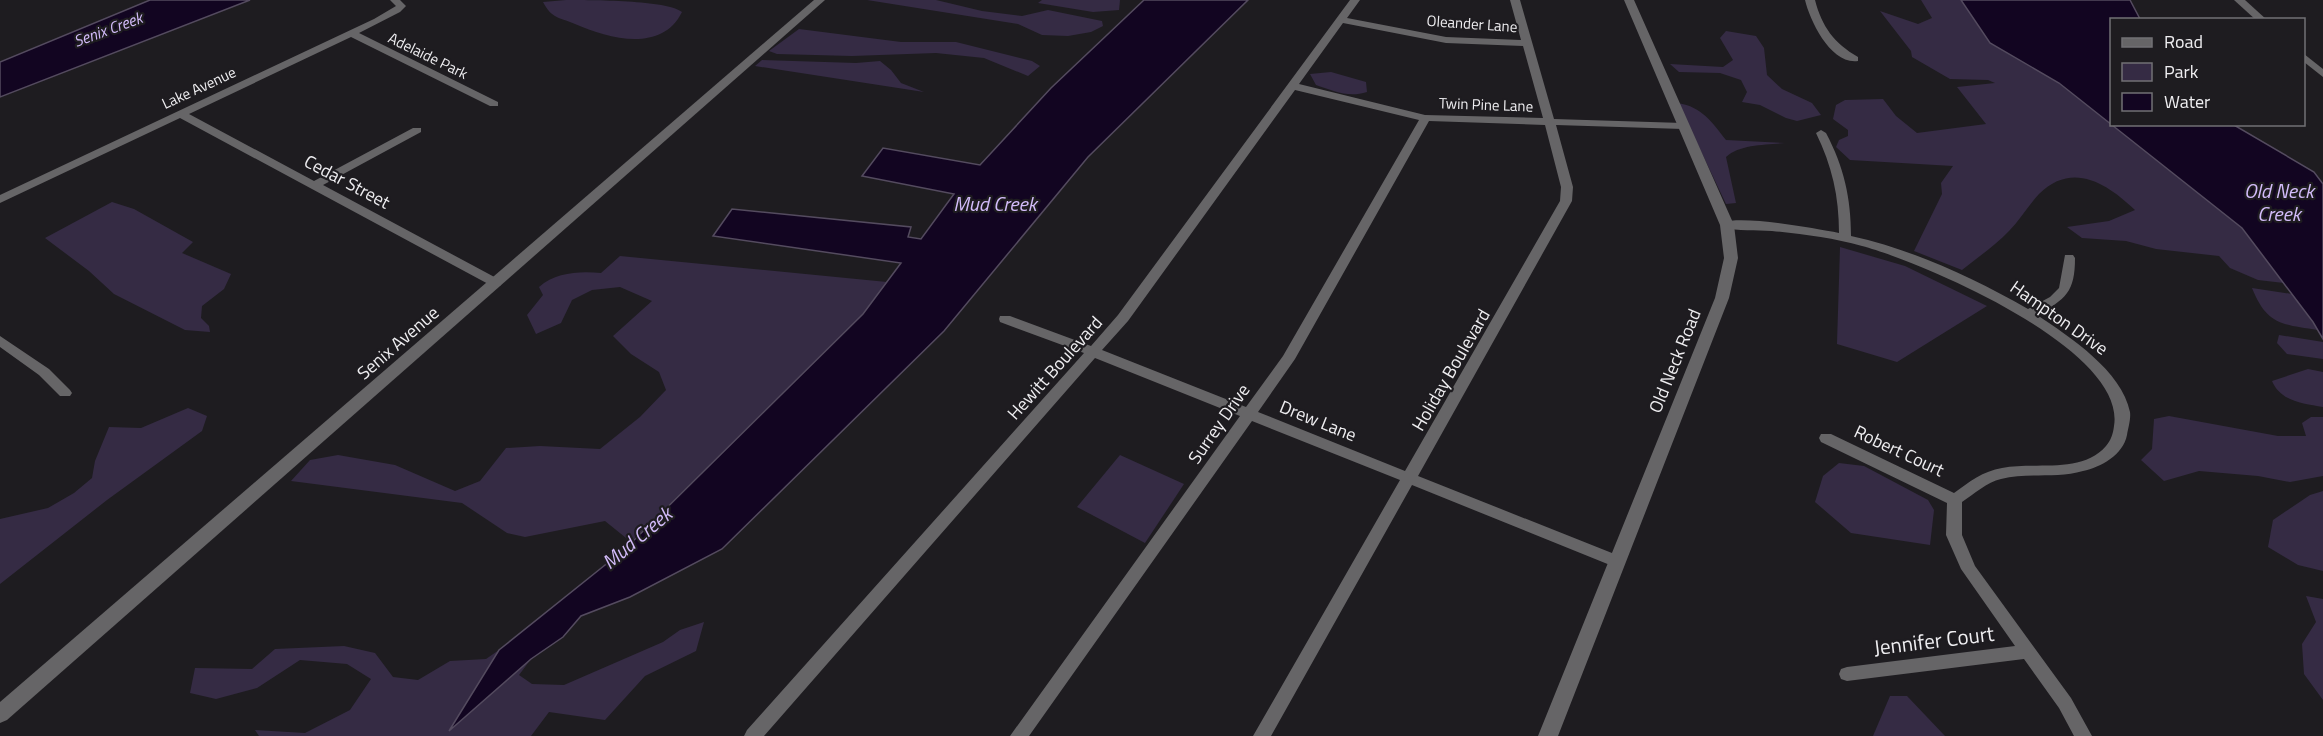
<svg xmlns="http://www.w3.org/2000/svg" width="2323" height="736" font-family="'Titillium Web',sans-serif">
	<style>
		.green { fill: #352b44 }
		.water { fill: #120521; stroke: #544b5f; stroke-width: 1.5 }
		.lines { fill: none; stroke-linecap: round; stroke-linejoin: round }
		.minor { fill: #666567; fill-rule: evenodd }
		.tertiary { fill: #666567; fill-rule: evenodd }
		.labels { text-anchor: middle; stroke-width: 4.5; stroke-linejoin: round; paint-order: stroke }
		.far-street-label { font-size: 15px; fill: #efeef1; stroke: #1e1c20 }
		.far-water-label { font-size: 16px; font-style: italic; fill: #d3bcfa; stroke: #1e1c20 }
		.street-label { font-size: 18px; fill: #efeef1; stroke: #1e1c20 }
		.water-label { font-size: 20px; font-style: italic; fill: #d3bcfa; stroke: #1e1c20 }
		.near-street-label { font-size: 21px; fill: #efeef1; stroke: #1e1c20 }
	</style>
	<rect width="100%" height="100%" fill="#1e1c20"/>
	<g class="green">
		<path d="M566,0C590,0 668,0 682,12C662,53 609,39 575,24C559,17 552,19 543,2Z"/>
		<path d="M867,0H936L982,11L1022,16L1048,10L1102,21L1103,26L1091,32L1068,36L1042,35L1018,24Z"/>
		<path d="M1042,0H1120L1119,10L1093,12L1038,3Z"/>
		<path d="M1921,0H1961L1990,43L2059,83L2242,228L2284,283L2258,280L2230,268L2219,256L2156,249L2126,241L2082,238L2067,227L2109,221L2135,210C2107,183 2072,161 2039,194C2028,206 2020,220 2009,231C1996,245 1978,257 1962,270L1914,251L1942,194L1941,183L1953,166L1850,160L1836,147L1839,140L1848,136V130L1833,119L1836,105L1845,100L1883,99L1896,116L1917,133L1986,124L1957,87L1995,83L1988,80L1950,79L1912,57L1911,51L1880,11L1918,24L1932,18Z"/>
		<path d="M799,29L901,42H956L1032,61L1040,66L1028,76L984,58L936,53L852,56L777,54L769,51Z"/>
		<path d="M1726,31L1756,36L1764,48L1767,75L1782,89L1812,103L1821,115L1797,121L1786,118L1760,105L1742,102L1747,92L1741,80L1720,73L1679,72L1670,64L1723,67L1733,60L1720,38Z"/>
		<path d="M762,60L856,63L880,61L891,70L901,83L924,92L755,66Z"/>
		<path d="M1331,72L1366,82L1367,92C1348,98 1334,91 1316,85L1310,74Z"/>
		<path d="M1678,103C1702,107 1712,122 1726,140L1785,143C1766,145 1740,144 1726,157L1736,203L1726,204Z"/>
		<path d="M112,202L134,209L193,242L182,253L231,274L224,289L202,306L201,318L209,326L210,332L185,330L114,294L89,271L45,238Z"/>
		<path d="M1840,247L1905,266L1987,306L1897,362L1837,344Z"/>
		<path d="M620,256L887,282L863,314L631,542L605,521L525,537L507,533L462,503L291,481L310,460L338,455L395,465L455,491L480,481L506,448L540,446L600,449L640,417L666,390L659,372L631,354L613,336L652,301L620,287L592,290L572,300L561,323L536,334L527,315L543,295L539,287C556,272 580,271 601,273Z"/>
		<path d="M2252,288L2292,294L2318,330C2281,324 2267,325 2252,288Z"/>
		<path d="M2279,335L2323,342V359L2287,354L2277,343Z"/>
		<path d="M2308,369L2323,372V407C2303,403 2281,402 2272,381Z"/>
		<path d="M188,408L207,416L202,431L107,500L0,584V519L48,508L74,493L92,478L95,461L109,427L141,428Z"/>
		<path d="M2169,416L2278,436H2306L2302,423L2311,417H2323V476L2290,482L2258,476L2199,471L2164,481L2141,460L2152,449L2154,419Z"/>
		<path d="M1120,455L1184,484L1145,543L1077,507Z"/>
		<path d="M1839,463L1864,466L1928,500L1934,510L1930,545L1851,533L1815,502L1823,476Z"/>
		<path d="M2323,491V571L2298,565L2268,547L2273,520L2310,495Z"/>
		<path d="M2306,596L2323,599V700L2304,674L2302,644L2316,622Z"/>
		<path d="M704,622L696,651L645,676L605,720L549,712L531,736H259L255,730L305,733L350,710L371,679L347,664L300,660L257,688L216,699L190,693L195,668L252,669L275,649L344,646L375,653L393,677L418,680L450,661L486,659L499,650L451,729L531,659L519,675L532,684L564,685L663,642L680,630Z"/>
		<path d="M1890,696H1907L1945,736H1873Z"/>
	</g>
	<g class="water">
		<path d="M150,0H250L0,97V62Z"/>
		<path d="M1144,0H1248L1088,157L944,331L722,549L630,597L581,616L563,637L531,659L449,731L499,650L625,549L863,314L901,263L713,236L732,209L911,227L908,237L921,239L954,194L862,176L883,148L980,165L1051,88Z"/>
		<path d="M1961,0H2130L2140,19L2112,20V124L2234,125L2314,172L2323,184V339L2313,322L2242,228L2059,83L1990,43Z"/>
	</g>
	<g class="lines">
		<g class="minor">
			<path d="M390,0H400L406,6L400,12L359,33L498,102V106H490L351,37L189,114L314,181L413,128H421V132L323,185L500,280L502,283L500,286H492L180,118L0,203V195L374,19L396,6Z"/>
			<path d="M1350,0H1360L1347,18L1446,37L1521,40L1510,0H1520L1554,119L1683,123L1688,126L1683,129L1556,125L1573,187L1572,201L1418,476L1622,557L1624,561L1622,565L1616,567L1610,565L1412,485L1271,736H1253L1400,480L1252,421L1029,736H1010L1240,416L1095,358L764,736H744L747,730L1084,353L1000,322L999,319L1000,316H1010L1091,346L1118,315ZM1343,23L1446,43L1523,46L1543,118L1425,115L1299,84ZM1295,90L1419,120L1283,356L1246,407L1102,350L1128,321ZM1429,121L1545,125L1561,187L1560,201L1405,471L1258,412L1295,359Z"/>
			<path d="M1805,0H1815C1822,27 1834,43 1858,57V61C1831,65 1810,21 1805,0Z"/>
			<path d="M2234,0H2245L2267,20H2256Z"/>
			<path d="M2304,54L2323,69V77L2304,62Z"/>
			<path d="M1821,130L1826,133C1844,167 1851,198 1851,236C1914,250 1972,277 2028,309L2050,297L2059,288L2065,255H2073L2075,258C2075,292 2066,299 2037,315C2070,337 2122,371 2130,412C2131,419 2128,429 2127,435C2123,455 2101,467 2083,471C2057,479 2028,472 2001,479C1987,482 1974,494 1962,502V535L1975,566L2071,698L2092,736H2074L2059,708L2024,659L1847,681L1841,679L1839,674L1841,669L1847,667L2015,646L1961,569L1946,535L1947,503L1821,442L1819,438L1821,434H1831L1954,493C1969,482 1983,471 2002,468C2034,461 2081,475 2106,446C2111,440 2113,434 2114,426C2127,349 1922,262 1862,246C1833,238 1803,234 1772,231C1756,230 1738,231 1723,228L1721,225L1723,222C1748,216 1812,228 1839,233C1839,196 1832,166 1816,133Z"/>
			<path d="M0,336L49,369L70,390L72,393L70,396H60L39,375L0,347Z"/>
		</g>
		<g class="tertiary">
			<path d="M814,0H825L7,720L0,723V702Z"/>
			<path d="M1624,0H1634L1734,225L1738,258L1729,298L1558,736H1538L1715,298L1724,258L1720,225Z"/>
		</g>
	</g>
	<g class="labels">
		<g class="far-street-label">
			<text transform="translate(1472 24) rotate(4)" y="5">Oleander Lane</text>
			<text transform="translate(428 56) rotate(26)" y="5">Adelaide Park</text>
			<text transform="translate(199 88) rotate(-25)" y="5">Lake Avenue</text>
			<text transform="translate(1486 105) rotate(2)" y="5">Twin Pine Lane</text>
		</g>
		<g class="far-water-label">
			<text transform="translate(108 29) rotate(-20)" y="6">Senix Creek</text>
		</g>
		<g class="street-label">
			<text transform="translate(347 182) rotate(28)" y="6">Cedar Street</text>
			<text transform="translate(2059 318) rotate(35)" y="6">Hampton Drive</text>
			<text transform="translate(398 343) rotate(-41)" y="6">Senix Avenue</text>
			<text transform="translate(1675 361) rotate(-68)" y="6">Old Neck Road</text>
			<text transform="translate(1055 368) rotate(-48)" y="6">Hewitt Boulevard</text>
			<text transform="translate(1451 370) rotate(-60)" y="6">Holiday Boulevard</text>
			<text transform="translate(1318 421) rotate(22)" y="6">Drew Lane</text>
			<text transform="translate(1219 424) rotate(-55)" y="6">Surrey Drive</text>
			<text transform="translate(1899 451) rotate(25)" y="6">Robert Court</text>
		</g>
		<g class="water-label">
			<text x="2279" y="198">Old Neck<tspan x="2279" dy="23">Creek</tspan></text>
			<text x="995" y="211">Mud Creek</text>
			<text transform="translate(637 538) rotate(-40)" y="7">Mud Creek</text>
		</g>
		<g class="near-street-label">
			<text transform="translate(1934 641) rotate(-7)" y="7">Jennifer Court</text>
		</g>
	</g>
	<rect x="2110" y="18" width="195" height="108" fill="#1e1c20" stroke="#727074" stroke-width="1.5"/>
	<rect x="2122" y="38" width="30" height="9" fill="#666567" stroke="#727074" stroke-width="1.5"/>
	<text x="2164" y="48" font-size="18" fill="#efeef1">Road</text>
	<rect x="2122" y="63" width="30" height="18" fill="#352b44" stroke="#727074" stroke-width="1.5"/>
	<text x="2164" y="78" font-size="18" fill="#efeef1">Park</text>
	<rect x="2122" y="93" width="30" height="18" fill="#120521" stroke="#727074" stroke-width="1.5"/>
	<text x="2164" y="108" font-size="18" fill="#efeef1">Water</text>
</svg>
